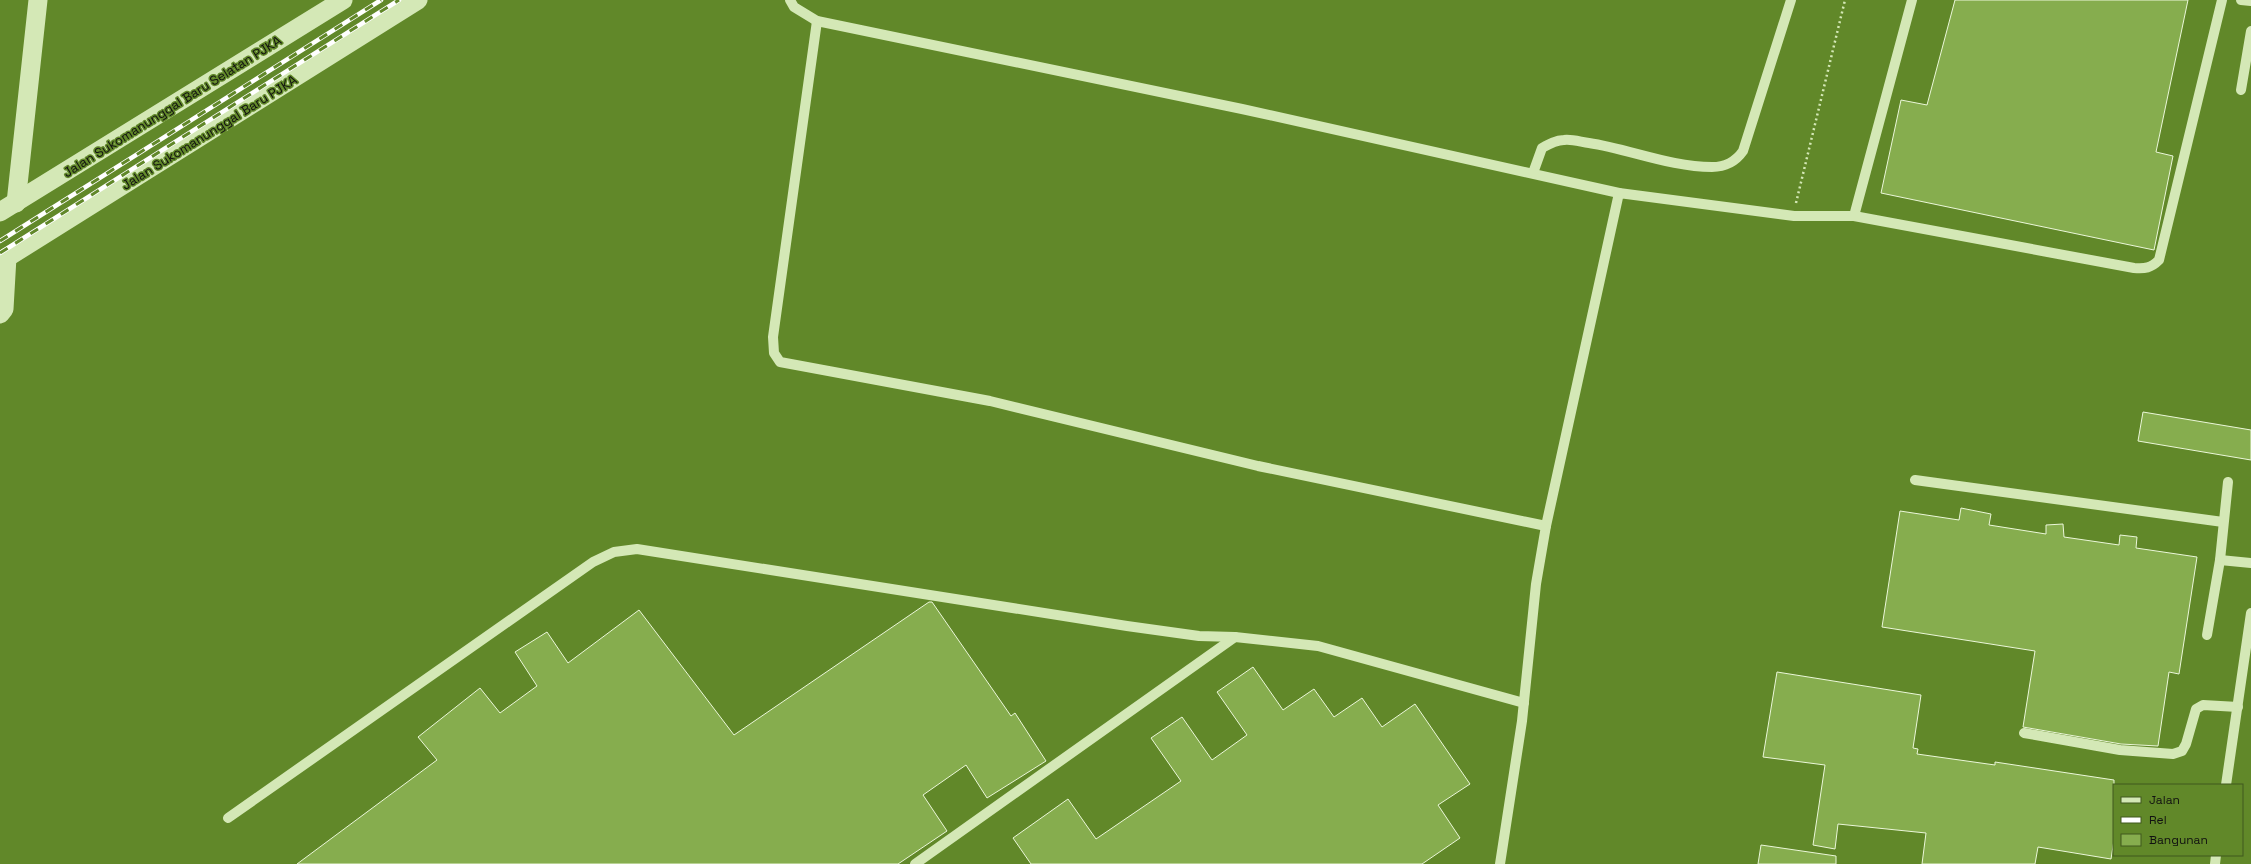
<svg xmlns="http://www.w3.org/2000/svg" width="2251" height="864" font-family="'Space Grotesk',sans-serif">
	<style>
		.building { fill: #86ad4e; stroke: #ebf7d9 }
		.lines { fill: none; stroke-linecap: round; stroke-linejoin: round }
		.path { stroke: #d4e8b6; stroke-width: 2.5; stroke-dasharray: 2 3; stroke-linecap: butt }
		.lane { stroke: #d4e8b6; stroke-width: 10 }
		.street { stroke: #d4e8b6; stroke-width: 19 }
		.rail-casing { stroke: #fff; stroke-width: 4.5 }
		.rail { stroke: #618829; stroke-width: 3; stroke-dasharray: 9; stroke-linecap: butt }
		.labels { text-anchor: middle; stroke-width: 3; stroke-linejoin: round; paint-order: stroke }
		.street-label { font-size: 13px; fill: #111; stroke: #618829 }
	</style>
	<rect width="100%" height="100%" fill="#618829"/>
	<g class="building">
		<path d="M1955,0H2188L2156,152L2173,156L2154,250L1881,193L1901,100L1927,105Z"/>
		<path d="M2143,412L2251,430V460L2138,441Z"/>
		<path d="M1961,508L1991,514L1989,525L2046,534V525L2063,524L2064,537L2119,545L2120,535L2137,537L2136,548L2197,557L2179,674L2169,672L2158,746L2121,744L2023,727L2035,651L1882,627L1900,511L1959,520Z"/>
		<path d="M929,602H932L1011,716L1015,713L1046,761L987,798L966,765L923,795L947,831L898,864H297L437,760L418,737L480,688L500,713L537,686L515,652L547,632L568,663L639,610L734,735Z"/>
		<path d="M1253,667L1283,710L1314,689L1334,717L1362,698L1382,727L1415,704L1470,784L1438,805L1460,838L1422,864H1031L1013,838L1068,799L1096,839L1181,781L1151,738L1182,717L1212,760L1247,735L1217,692Z"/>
		<path d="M1777,672L1921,695L1913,748L1918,749L1917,754L1995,765V762L2114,780V840L2111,859L2038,847L2035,864H1922L1926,833L1838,824L1835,849L1813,845L1825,765L1763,757Z"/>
		<path d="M1761,845L1836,856V864H1758Z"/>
	</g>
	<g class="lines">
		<path class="path" d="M1796,203L1845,0"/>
		<g class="lane">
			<path d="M790,0L794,7L817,21L1242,109L1619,193"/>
			<path d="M2241,0L2251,1"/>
			<path d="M817,21L773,337L774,353L780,362L990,401L1258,466L1546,526"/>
			<path d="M2241,90L2251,31"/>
			<path d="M1533,173L1542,148C1549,144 1556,140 1564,140C1572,139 1581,142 1589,143C1629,149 1671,167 1712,167C1725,167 1736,161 1743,151L1791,0"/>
			<path d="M1854,216L1912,0"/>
			<path d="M1915,480L2223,522"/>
			<path d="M2228,482L2220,560L2251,563"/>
			<path d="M2207,635L2220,560"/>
			<path d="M2024,733L2120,750L2173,754L2182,751L2186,744L2196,709L2203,705L2238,707"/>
			<path d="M2226,785L2251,613"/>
			<path d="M228,818L593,562L614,552L637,549L1127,626L1199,636L1235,637L1318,646L1524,703"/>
			<path d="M915,864L1235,637"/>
			<path d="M1500,864L1522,721L1536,584L1546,526L1619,193L1794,216H1854L2134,268C2145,269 2151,268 2159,260L2222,0"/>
			<path d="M2215,864L2216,855"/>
		</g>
		<g class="street">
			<path d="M16,203L38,0"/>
			<path d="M0,212L343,0"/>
			<path d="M0,262L418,0"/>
			<path d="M0,314L4,309L7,257"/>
		</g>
		<defs>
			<g id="rail">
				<path d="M0,241L381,0"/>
				<path d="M0,253L399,0"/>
			</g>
		</defs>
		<use href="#rail" class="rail-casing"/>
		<use href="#rail" class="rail"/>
	</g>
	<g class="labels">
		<g class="street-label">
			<text transform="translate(172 106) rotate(-32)" y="5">Jalan Sukomanunggal Baru Selatan PJKA</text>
			<text transform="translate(209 132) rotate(-32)" y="5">Jalan Sukomanunggal Baru PJKA</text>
		</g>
	</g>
	<rect x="2113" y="784" width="130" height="72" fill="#618829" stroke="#41581f"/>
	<rect x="2121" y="797" width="20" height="6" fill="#d4e8b6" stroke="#41581f"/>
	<text x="2149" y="804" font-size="12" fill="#111111">Jalan</text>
	<rect x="2121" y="817" width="20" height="6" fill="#ffffff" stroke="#41581f"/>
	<text x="2149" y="824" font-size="12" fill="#111111">Rel</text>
	<rect x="2121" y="834" width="20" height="12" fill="#86ad4e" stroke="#41581f"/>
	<text x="2149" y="844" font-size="12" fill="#111111">Bangunan</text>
</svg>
